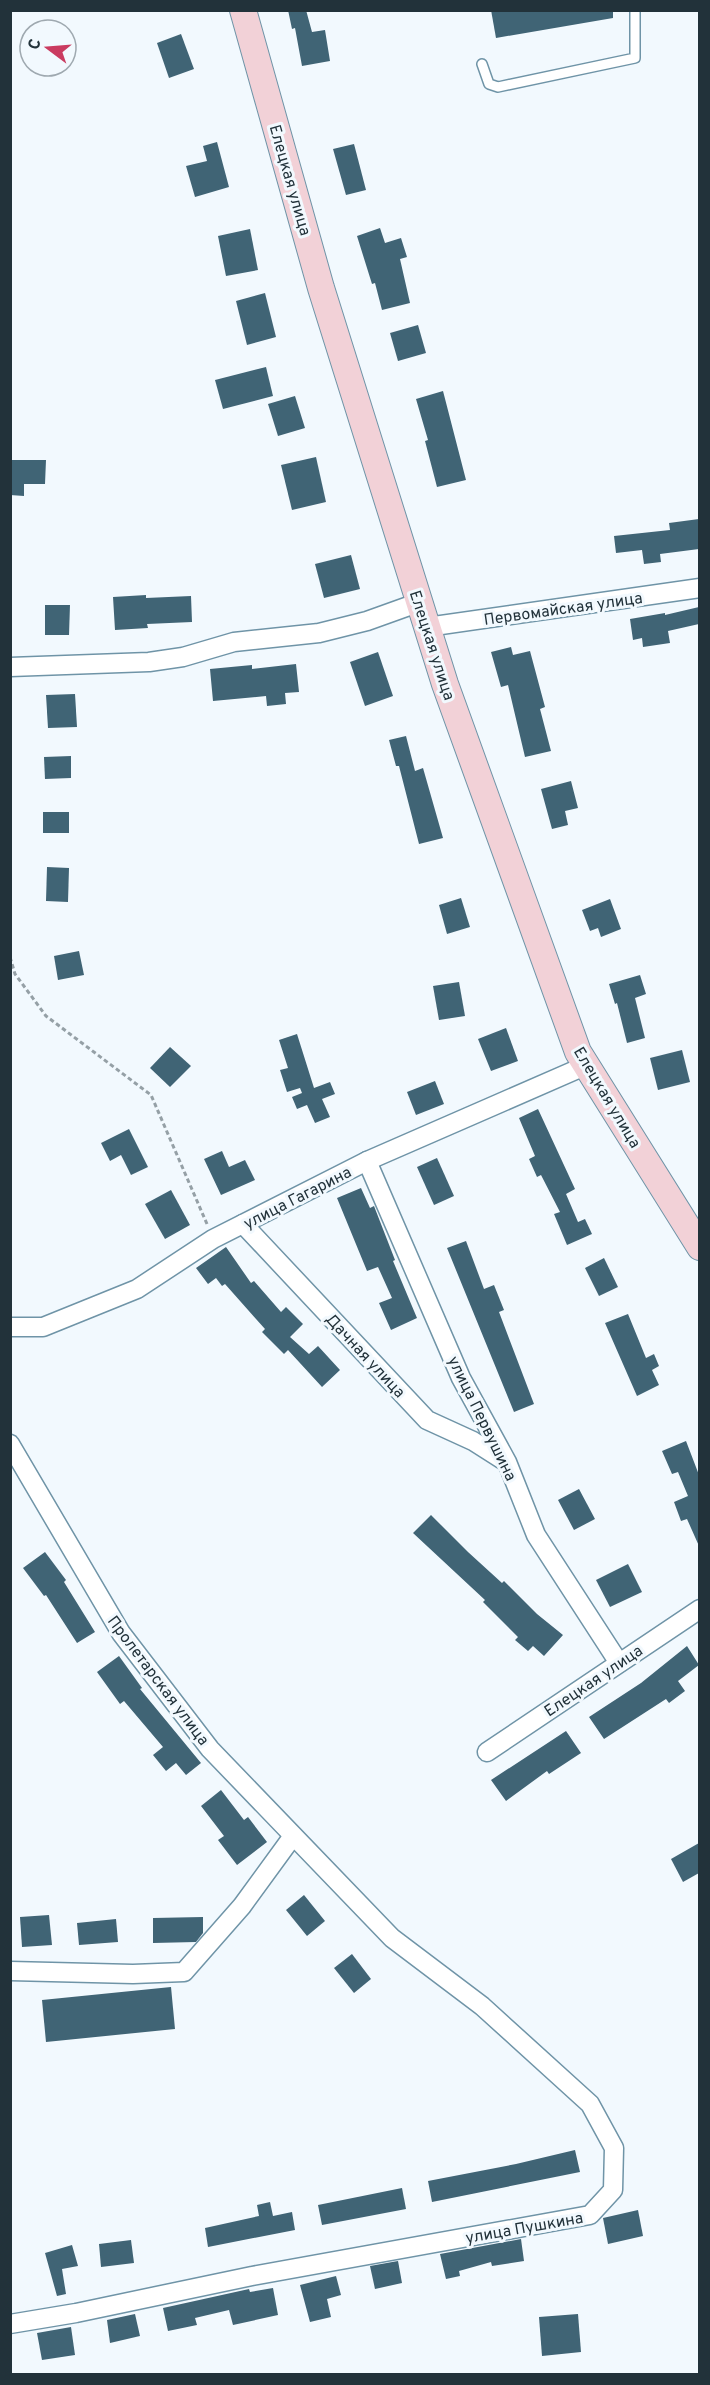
<svg xmlns="http://www.w3.org/2000/svg" width="710" height="2385" font-family="Overpass,sans-serif">
	<style>
		.building { fill: #406475 }
		.lines { fill: none; stroke-linecap: round; stroke-linejoin: round }
		.service-casing { stroke: #6f94a7; stroke-width: 12 }
		.minor-casing { stroke: #6f94a7; stroke-width: 21 }
		.secondary-casing { stroke: #6f94a7; stroke-width: 28 }
		.path { stroke: #95a0a6; stroke-width: 3; stroke-dasharray: 4.5 3; stroke-linecap: butt }
		.service { stroke: #fff; stroke-width: 9 }
		.minor { stroke: #fff; stroke-width: 18 }
		.secondary { stroke: #f2d1d7; stroke-width: 26 }
		.labels { text-anchor: middle; stroke-width: 6; stroke-linejoin: round; paint-order: stroke }
		.street-label { font-size: 16px; fill: #22323a; stroke: #f2f9fe }
	</style>
	<rect width="100%" height="100%" fill="#f2f9fe"/>
	<g class="building">
		<path d="M288,10H306L312,32L325,30L330,61L302,66L295,28L292,29Z"/>
		<path d="M491,10H613V18L496,38Z"/>
		<path d="M181,34L194,69L169,78L157,43Z"/>
		<path d="M217,142L229,187L195,197L186,166L207,161L203,146Z"/>
		<path d="M354,144L366,190L346,195L333,149Z"/>
		<path d="M380,228L385,243L401,238L407,257L400,259L410,303L382,310L375,283L372,284L357,236Z"/>
		<path d="M250,229L258,270L226,276L218,236Z"/>
		<path d="M265,293L276,337L247,345L236,301Z"/>
		<path d="M418,325L426,353L398,361L390,333Z"/>
		<path d="M266,367L273,396L223,409L215,380Z"/>
		<path d="M443,391L466,480L437,487L425,441L428,440L416,399Z"/>
		<path d="M295,396L305,428L278,436L268,404Z"/>
		<path d="M316,457L326,502L292,510L281,465Z"/>
		<path d="M10,460H46L45,484H24V496L10,495Z"/>
		<path d="M699,519V549L660,554L661,562L644,564L642,550L616,553L614,536L670,530L669,523Z"/>
		<path d="M351,555L360,589L324,598L315,564Z"/>
		<path d="M146,595V598L191,596L192,622L147,624L148,628L115,630L113,597Z"/>
		<path d="M45,605H70L69,635H45Z"/>
		<path d="M699,607V624L668,631L670,643L643,647L642,638L633,640L630,619L665,613V615Z"/>
		<path d="M511,647L513,655L530,651L545,707L540,709L551,751L525,757L508,685L501,687L491,652Z"/>
		<path d="M378,652L393,696L365,706L350,662Z"/>
		<path d="M296,664L299,692L285,693L286,704L267,706L266,696L213,701L210,669L252,665V669Z"/>
		<path d="M75,694L77,727L48,728L46,695Z"/>
		<path d="M406,736L415,771L423,768L443,838L419,844L399,766H396L389,740Z"/>
		<path d="M71,756V778L45,779L44,757Z"/>
		<path d="M571,781L578,808L565,811L568,825L552,829L541,789Z"/>
		<rect x="43" y="812" width="26" height="21"/>
		<path d="M47,867L69,868L68,902L46,901Z"/>
		<path d="M461,898L470,927L447,934L439,905Z"/>
		<path d="M610,899L621,929L601,937L598,928L590,931L582,910Z"/>
		<path d="M79,951L84,975L58,980L54,956Z"/>
		<path d="M640,975L646,994L635,998L645,1038L627,1043L617,1003L615,1004L609,984Z"/>
		<path d="M459,982L465,1016L439,1020L433,986Z"/>
		<path d="M506,1028L518,1061L491,1071L478,1039Z"/>
		<path d="M297,1034L314,1088L330,1082L335,1094L322,1099L330,1117L315,1123L307,1105L297,1109L292,1097L302,1093L300,1088L287,1092L280,1070L288,1068L279,1040Z"/>
		<path d="M170,1047L191,1066L170,1087L150,1068Z"/>
		<path d="M682,1050L690,1082L658,1090L650,1058Z"/>
		<path d="M435,1081L444,1104L416,1115L407,1092Z"/>
		<path d="M538,1109L575,1189L566,1194L578,1222L585,1219L592,1234L567,1245L554,1214L560,1212L541,1175L537,1177L529,1159L535,1156L519,1118Z"/>
		<path d="M129,1129L148,1167L131,1175L121,1155L110,1161L101,1143Z"/>
		<path d="M222,1151L229,1167L245,1160L255,1180L221,1195L204,1159Z"/>
		<path d="M437,1158L454,1196L434,1205L417,1167Z"/>
		<path d="M361,1188L370,1208L374,1206L395,1260L393,1261L417,1318L391,1330L379,1303L392,1298L378,1267L367,1271L337,1198Z"/>
		<path d="M171,1190L190,1225L165,1239L145,1204Z"/>
		<path d="M466,1241L484,1289L494,1285L504,1310L499,1312L534,1404L514,1412L447,1248Z"/>
		<path d="M226,1247L251,1283L254,1281L281,1312L286,1307L303,1324L290,1337L309,1354L318,1346L340,1370L322,1387L288,1350L284,1354L262,1332L265,1329L225,1284L222,1286L216,1278L208,1284L196,1268Z"/>
		<path d="M604,1258L618,1287L599,1296L585,1268Z"/>
		<path d="M628,1314L646,1358L654,1354L659,1366L652,1370L659,1385L637,1396L605,1323Z"/>
		<path d="M686,1441L699,1475V1546L687,1519L681,1521L674,1502L688,1496L678,1472L672,1474L662,1451Z"/>
		<path d="M579,1489L595,1519L574,1530L558,1500Z"/>
		<path d="M431,1515L468,1552L502,1583L504,1581L537,1614L563,1635L544,1656L533,1646L528,1651L515,1640L518,1637L483,1602L485,1600L413,1533Z"/>
		<path d="M45,1552L66,1580L64,1582L95,1632L77,1643L46,1595L44,1596L23,1568Z"/>
		<path d="M628,1564L642,1592L610,1607L596,1580Z"/>
		<path d="M687,1646L699,1665L678,1681L685,1691L669,1703L666,1699L604,1739L589,1717L641,1683Z"/>
		<path d="M119,1656L142,1688L140,1689L201,1763L186,1775L176,1763L166,1771L153,1755L163,1747L124,1701L120,1704L97,1672Z"/>
		<path d="M566,1731L581,1753L549,1774L547,1771L506,1801L491,1780Z"/>
		<path d="M221,1790L244,1820L248,1817L267,1842L237,1865L218,1840L224,1836L201,1806Z"/>
		<path d="M699,1843V1873L683,1882L671,1859Z"/>
		<path d="M304,1895L325,1921L307,1936L286,1910Z"/>
		<path d="M49,1915L52,1945L22,1947L20,1917Z"/>
		<path d="M203,1917V1933L196,1942L153,1943V1918Z"/>
		<path d="M116,1919L118,1942L79,1945L77,1923Z"/>
		<path d="M352,1954L371,1979L354,1993L334,1968Z"/>
		<path d="M171,1987L175,2029L46,2042L42,2000Z"/>
		<path d="M575,2150L580,2172L432,2202L428,2181L516,2164Z"/>
		<path d="M402,2188L406,2209L322,2225L318,2205Z"/>
		<path d="M270,2202L273,2216L292,2212L295,2230L208,2247L205,2228L259,2216L257,2205Z"/>
		<path d="M638,2210L643,2236L608,2244L603,2218Z"/>
		<path d="M521,2239L524,2261L492,2266L491,2262L459,2271L460,2276L446,2279L440,2254Z"/>
		<path d="M131,2240L134,2263L101,2267L99,2244Z"/>
		<path d="M72,2245L78,2266L62,2269L66,2294L57,2296L45,2253Z"/>
		<path d="M398,2261L402,2283L375,2289L370,2266Z"/>
		<path d="M336,2276L341,2295L327,2299L331,2317L310,2322L300,2285Z"/>
		<path d="M273,2288L278,2315L233,2325L229,2310L195,2318L197,2325L168,2331L163,2308L249,2289L250,2292Z"/>
		<path d="M135,2314L140,2336L110,2343L107,2320Z"/>
		<path d="M578,2314L581,2352L542,2356L539,2317Z"/>
		<path d="M71,2327L75,2355L42,2360L37,2333Z"/>
	</g>
	<g class="lines">
		<defs>
			<path id="service" d="M482,64L489,84L498,87L635,58V10"/>
			<g id="minor">
				<path d="M427,627L700,588"/>
				<path d="M10,667L149,662L183,657L234,642L319,633L367,621L420,602"/>
				<path d="M367,1161L461,1378L507,1462L536,1535L619,1663"/>
				<path d="M243,1224L427,1420L473,1441L506,1462"/>
				<path d="M10,1327H43L137,1289L213,1239L367,1161L587,1065"/>
				<path d="M10,1444L121,1633L210,1749L392,1938L482,2006L590,2104L614,2148L613,2190L590,2215L252,2276L76,2313L10,2324"/>
				<path d="M487,1752L700,1609"/>
				<path d="M10,1971L133,1974L184,1972L242,1906L293,1836"/>
			</g>
			<path id="secondary" d="M243,10L321,288L445,684L578,1052L700,1247"/>
		</defs>
		<use href="#service" class="service-casing"/>
		<use href="#minor" class="minor-casing"/>
		<use href="#secondary" class="secondary-casing"/>
		<path class="path" d="M10,957L15,974L46,1016L151,1095L207,1224"/>
		<use href="#service" class="service"/>
		<use href="#minor" class="minor"/>
		<use href="#secondary" class="secondary"/>
	</g>
	<g class="labels">
		<g class="street-label">
			<text transform="translate(291 180) rotate(74)" y="6">Елецкая улица</text>
			<text transform="translate(563 608) rotate(-8)" y="6">Первомайская улица</text>
			<text transform="translate(433 645) rotate(72)" y="6">Елецкая улица</text>
			<text transform="translate(608 1097) rotate(59)" y="6">Елецкая улица</text>
			<text transform="translate(297 1197) rotate(-27)" y="6">улица Гагарина</text>
			<text transform="translate(366 1355) rotate(47)" y="6">Дачная улица</text>
			<text transform="translate(483 1418) rotate(64)" y="6">улица Первушина</text>
			<text transform="translate(159 1680) rotate(53)" y="6">Пролетарская улица</text>
			<text transform="translate(593 1680) rotate(-34)" y="6">Елецкая улица</text>
			<text transform="translate(524 2227) rotate(-10)" y="6">улица Пушкина</text>
		</g>
	</g>
	<rect width="710" height="2385" fill="none" stroke="#22323a" stroke-width="24"/>
	<g transform="translate(48 48) rotate(286)"><circle r="28" fill="#f2f9fe" stroke="#9fa9b0" stroke-width="1.5"/>
	<path d="M0-4.5L10 22L0 15L-10 22Z" fill="#ca3b60"/>
	<text y="-9" font-size="16" font-weight="bold" text-anchor="middle" fill="#22323a">С</text>
	</g>
</svg>
